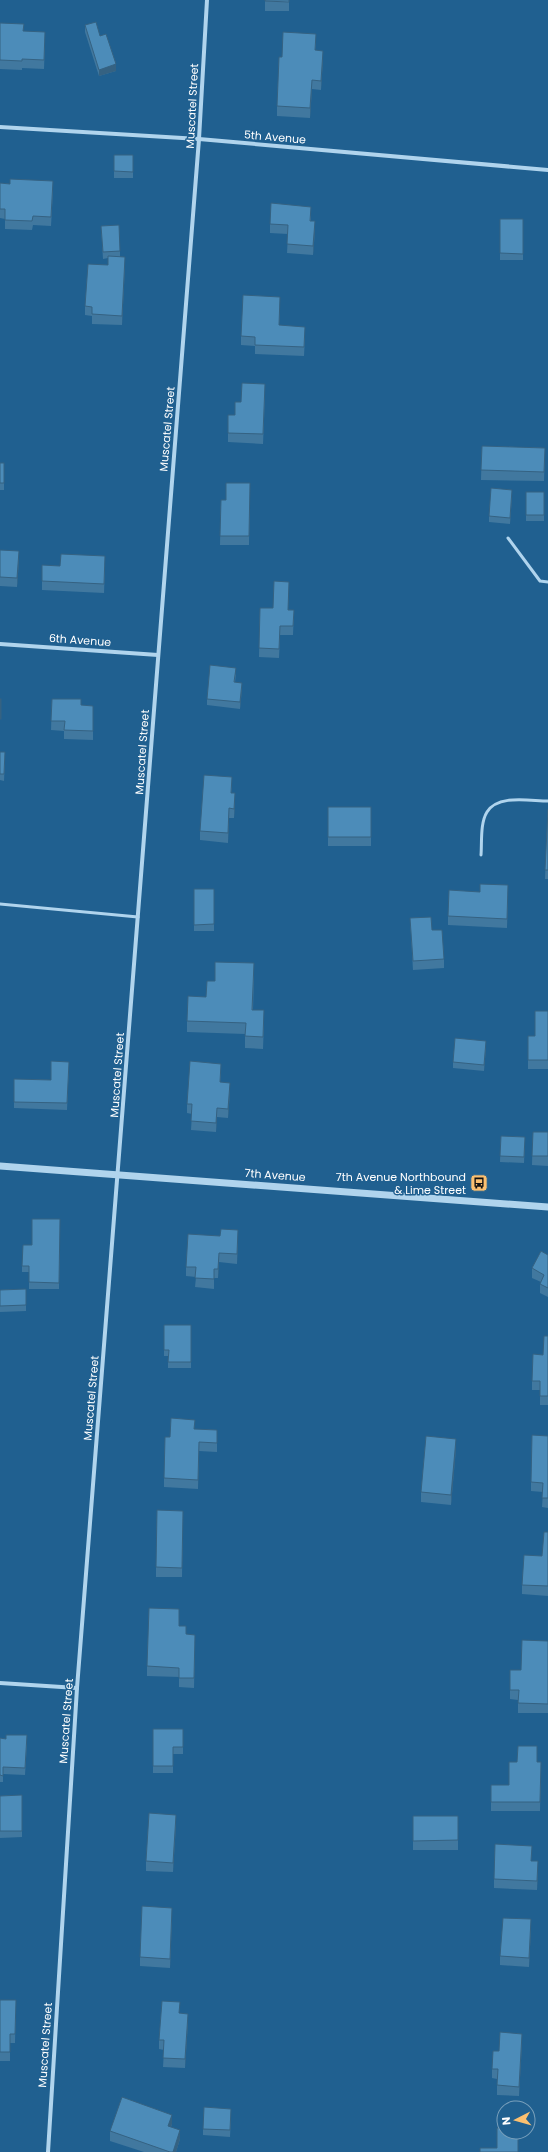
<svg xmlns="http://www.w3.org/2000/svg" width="548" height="2152" font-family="Poppins,sans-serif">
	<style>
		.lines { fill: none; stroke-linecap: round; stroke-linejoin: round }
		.service { stroke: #b0d4ed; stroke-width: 3 }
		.minor { stroke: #b0d4ed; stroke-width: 4 }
		.tertiary { stroke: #b0d4ed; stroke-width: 7 }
		.wall { fill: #41789f }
		.shaded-wall { fill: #356282 }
		.building { fill: #4c8cb9; stroke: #356282 }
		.labels { text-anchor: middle; stroke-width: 3; stroke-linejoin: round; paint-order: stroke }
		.street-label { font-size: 11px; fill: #fff; stroke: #206090 }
		.poi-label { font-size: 11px; fill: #fff; stroke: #206090; text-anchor: end }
	</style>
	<rect width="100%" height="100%" fill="#206090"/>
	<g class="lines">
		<g class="service">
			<path d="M508,538L540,581L548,582"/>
			<path d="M481,855C482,843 480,823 487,812C498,794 530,801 548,801"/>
			<path d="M0,904L138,917"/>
		</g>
		<g class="minor">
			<path d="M0,127L199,139L548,170"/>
			<path d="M0,644L158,655"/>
			<path d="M0,1683L77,1688"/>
			<path d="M48,2152L77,1688L199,139L207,0"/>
		</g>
		<path class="tertiary" d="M0,1166L548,1207"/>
	</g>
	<g class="wall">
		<rect x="265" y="0" width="24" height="11"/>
		<path d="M0,23L24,31L45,41L44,69L22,68V70L0,69Z"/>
		<path d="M85,25L100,36L116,71L99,76L85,32Z"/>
		<path d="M316,43L315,50L323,60L321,90L312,89L310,118L277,116V106L282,57Z"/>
		<rect x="114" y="155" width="19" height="23"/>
		<path d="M0,183L10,184L53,190L51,226L33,225L32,230L5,229V219L0,218Z"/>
		<path d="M311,216V221L315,231L313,255L287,253L288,234L270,233V224Z"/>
		<rect x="500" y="219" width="23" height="41"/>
		<path d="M101,226L120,251V257L125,266L122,325L92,324V316L85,315V306L108,265V258L103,259Z"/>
		<path d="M280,306L279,325L305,336L304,356L255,354V346L241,345V336Z"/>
		<path d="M265,393L263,444L228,442V433L235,415L241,402Z"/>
		<path d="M482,446L545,448L544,481L481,480Z"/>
		<rect x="0" y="463" width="4" height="27"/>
		<path d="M250,483L249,545H220L221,500H226Z"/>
		<rect x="526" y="492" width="18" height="29"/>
		<path d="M512,496L510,524L489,522V516Z"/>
		<path d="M0,550L19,560L17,587L0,586Z"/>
		<path d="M105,565L104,593L42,590V581L60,566Z"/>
		<path d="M260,608L294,610L293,635H280L279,658L259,657Z"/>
		<path d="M236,674L235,682L242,689L240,709L207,705V699Z"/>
		<path d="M52,699L81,705L93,715V740L64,739V731L51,730Z"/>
		<path d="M0,752L5,758L4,781L0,780Z"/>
		<path d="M232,787L231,793L235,803L234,818H229L228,843L200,840V831Z"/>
		<rect x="328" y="807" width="43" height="39"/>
		<path d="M548,809V879H545Z"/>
		<rect x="194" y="889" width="20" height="42"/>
		<path d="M480,892L508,894L507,928L448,925V916Z"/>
		<path d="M410,918L444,959V968L413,970Z"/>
		<path d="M254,975L253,1010L264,1022L263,1049L245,1048V1034L187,1032V1021L206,997L215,981Z"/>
		<path d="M548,1011V1069H528V1036H535Z"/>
		<path d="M486,1047L484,1071L453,1068V1062Z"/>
		<path d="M69,1062L67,1110L14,1108V1079L51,1080Z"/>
		<path d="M221,1073L220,1082L230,1092L228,1118L217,1117L216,1132L191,1130L192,1114L187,1113V1104Z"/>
		<path d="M533,1132H548V1166L532,1165Z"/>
		<path d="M501,1136L525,1137L524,1163L500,1162Z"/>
		<path d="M60,1219L59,1289H29V1272H22V1266L32,1245Z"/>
		<path d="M238,1240L237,1264L219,1262L218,1278H214V1289L195,1287L196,1277L186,1276V1267Z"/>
		<path d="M548,1255V1297L540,1293V1284L541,1282L532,1278V1268Z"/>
		<path d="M26,1289V1311L0,1312V1290Z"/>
		<path d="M164,1325H191V1368H168V1356H164Z"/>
		<path d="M548,1336V1405H540V1390H532V1381L543,1355Z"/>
		<path d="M195,1429L217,1430V1452L199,1451L198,1489L164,1487V1478L170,1437Z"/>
		<path d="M548,1436V1508L542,1507L543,1492L531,1491V1482Z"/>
		<path d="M456,1448L451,1505L421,1502V1492Z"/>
		<path d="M183,1511L182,1577H156V1567Z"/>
		<path d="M548,1532V1596L522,1594V1585L542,1556Z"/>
		<path d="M179,1626L195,1644L194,1688L179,1687V1677L147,1676V1666Z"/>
		<path d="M548,1641V1713H518V1700L510,1699V1670H521Z"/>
		<path d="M153,1729H183V1754H173V1773H153Z"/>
		<path d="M0,1738L27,1742L25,1775L3,1774V1782H0Z"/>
		<path d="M537,1762H541L540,1811H491V1785H509Z"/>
		<path d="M22,1795V1837L0,1838V1796Z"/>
		<rect x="413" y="1816" width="45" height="34"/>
		<path d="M176,1824L173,1872L146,1871V1861Z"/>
		<path d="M538,1871L537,1890L494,1888V1879Z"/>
		<path d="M172,1917L170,1968L140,1966V1957Z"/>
		<path d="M531,1928L529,1967L500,1965V1956Z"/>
		<path d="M0,2000H16L15,2043H10V2061H0Z"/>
		<path d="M180,2013L188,2023L185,2068L163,2067L164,2050L159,2049V2040Z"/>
		<path d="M522,2043L519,2096L497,2095V2079L492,2078V2069L499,2051Z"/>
		<path d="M231,2115L230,2137L203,2135V2129Z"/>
		<path d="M172,2124L171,2127L180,2139L176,2152H144L110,2141V2131Z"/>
	</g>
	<g class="shaded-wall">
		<path d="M323,51V60L321,90V81Z"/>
		<path d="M116,64V71L99,76V70Z"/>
		<path d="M312,80V89L310,118V108Z"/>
		<path d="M315,221V231L313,255V246Z"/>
		<path d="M125,257V266L122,325V316Z"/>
		<path d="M512,490V496L510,524V518Z"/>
		<path d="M19,551V560L17,587V578Z"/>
		<path d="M242,683V689L240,709V702Z"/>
		<path d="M235,793V803L234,818V809Z"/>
		<path d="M229,808V818L228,843V833Z"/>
		<path d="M508,885V894L507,928V919Z"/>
		<path d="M486,1041V1047L484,1071V1065Z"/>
		<path d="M230,1083V1092L228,1118V1109Z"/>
		<path d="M217,1108V1117L216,1132V1123Z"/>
		<path d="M238,1230V1240L237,1264V1254Z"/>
		<path d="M219,1253V1262L218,1278V1269Z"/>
		<path d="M456,1439V1448L451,1505V1495Z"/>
		<path d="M199,1442V1451L198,1489V1480Z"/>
		<path d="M176,1815V1824L173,1872V1863Z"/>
		<path d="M538,1861V1871L537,1890V1881Z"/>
		<path d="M172,1908V1917L170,1968V1959Z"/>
		<path d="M531,1919V1928L529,1967V1958Z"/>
		<path d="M188,2014V2023L185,2068V2059Z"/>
		<path d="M522,2034V2043L519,2096V2087Z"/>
		<path d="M172,2115V2124L168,2135V2126Z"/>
		<path d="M180,2130V2139L176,2152H173Z"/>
	</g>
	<g class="building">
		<path d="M265,0H289V2L265,1Z"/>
		<path d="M96,22L100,36L106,34L116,64L99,70L85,25Z"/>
		<path d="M0,23L24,24L23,31L45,32L44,60L22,59V61L0,60Z"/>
		<path d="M283,32L316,34L315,50L323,51L321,81L312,80L310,108L277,106L279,57H282Z"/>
		<path d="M114,155H133V172L114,171Z"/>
		<path d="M10,179L53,181L51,217L33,216L32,221L5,220V209H0V183L10,184Z"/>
		<path d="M271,203L311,207L310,221H315L313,246L287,244L288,225L270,224Z"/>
		<path d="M500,219H523V254L500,253Z"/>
		<path d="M119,225L120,251L103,252L101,226Z"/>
		<path d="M108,256L125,257L122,316L92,314V307L85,306L88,264L108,265Z"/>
		<path d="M243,295L280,297L279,325L305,327L304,347L255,345V337L241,336Z"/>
		<path d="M242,383L265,384L263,434L228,433V415H235V402H241Z"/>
		<path d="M482,446L545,448L544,472L481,470Z"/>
		<rect x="0" y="463" width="4" height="20"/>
		<path d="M226,483H250L249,536H220L221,500H226Z"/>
		<path d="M491,488L512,490L510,518L489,516Z"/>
		<rect x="526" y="492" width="18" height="23"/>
		<path d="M0,550L19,551L17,578L0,577Z"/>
		<path d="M61,554L105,556L104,584L42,581V565L60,566Z"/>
		<path d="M274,581L289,582L288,610H294L293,626H280L279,649L259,648L260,608H273Z"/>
		<path d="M210,665L236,668L234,682L242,683L240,702L207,699Z"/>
		<rect x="0" y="699" width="1" height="20"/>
		<path d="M52,699H81V705L93,706V731L64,730L65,721H51Z"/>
		<path d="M0,752H5L4,774H0Z"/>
		<path d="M204,775L232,777L231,793H235L234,809L229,808L228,833L200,831Z"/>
		<rect x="328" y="807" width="43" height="30"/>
		<path d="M548,809V870H545Z"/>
		<path d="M480,884L508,885L507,919L448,916L449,890L480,892Z"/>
		<path d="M194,889H214V924L194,925Z"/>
		<path d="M431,917L432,930H442L444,959L413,961L410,918Z"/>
		<path d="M215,962L254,963L252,1010H264L263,1037L245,1036L246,1023L187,1021L188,996L206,997L207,981H215Z"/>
		<path d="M535,1011H548V1060H528V1036H535Z"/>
		<path d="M455,1038L486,1041L484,1065L453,1062Z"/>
		<path d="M51,1061L69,1062L67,1103L14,1102V1079L51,1080Z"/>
		<path d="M190,1061L221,1064L220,1082L230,1083L228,1109L217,1108L216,1123L191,1121L192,1104H187Z"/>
		<path d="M533,1132H548V1156H532Z"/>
		<path d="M501,1136L525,1137L524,1157L500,1156Z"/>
		<path d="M32,1219H60L59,1283L29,1282V1266H22L23,1245H32Z"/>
		<path d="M221,1229L238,1230L237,1254L219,1253L218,1269H214V1279L195,1278L196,1267H186L188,1234L220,1236Z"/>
		<path d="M541,1251L548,1255V1288L540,1284L544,1275L532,1268Z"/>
		<path d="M26,1289V1305L0,1306V1290Z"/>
		<path d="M164,1325H191V1362H168L169,1350H164Z"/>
		<path d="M544,1336H548V1396H540V1381H532L533,1354L543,1355Z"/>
		<path d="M171,1418L195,1420L194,1429L217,1430V1443L199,1442L198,1480L164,1478L165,1437H170Z"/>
		<path d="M532,1435L548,1436V1498H542L543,1483L531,1482Z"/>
		<path d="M426,1436L456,1439L451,1495L421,1492Z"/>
		<path d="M157,1510L183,1511L182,1568L156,1567Z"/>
		<path d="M544,1532H548V1586L522,1585L524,1555L542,1556Z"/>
		<path d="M149,1608L179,1609V1626H186V1634L195,1635L194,1678H179V1668L147,1666Z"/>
		<path d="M522,1640L548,1641V1704L518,1703L519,1690H510V1670H521Z"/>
		<path d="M153,1729H183V1747H173V1766H153Z"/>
		<path d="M6,1735H27L25,1768L3,1767V1776L0,1775V1738L6,1739Z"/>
		<path d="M518,1746H537V1762H541L540,1802H491V1785H509V1762H517Z"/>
		<path d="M22,1795V1831H0V1796Z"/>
		<path d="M149,1813L176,1815L173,1863L146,1861Z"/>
		<path d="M413,1816H458V1840L413,1841Z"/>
		<path d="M495,1844L532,1846L531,1861H538L537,1881L494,1879Z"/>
		<path d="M142,1906L172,1908L170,1959L140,1957Z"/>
		<path d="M503,1918L531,1919L529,1958L500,1956Z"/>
		<path d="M0,2000H16L15,2034H10V2052H0Z"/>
		<path d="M162,2001L180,2002L179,2013L188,2014L185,2059L163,2058L164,2040H159Z"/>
		<path d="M500,2032L522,2034L519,2087L497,2085L498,2069H492L493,2051H499Z"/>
		<path d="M122,2097L172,2115L168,2126L180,2130L173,2152H170L110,2131Z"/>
		<path d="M204,2107L231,2109L230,2130L203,2129Z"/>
		<path d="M497,2128H504V2132H518V2152H480V2148H497Z"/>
	</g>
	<defs>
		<symbol id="bus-square" viewBox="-11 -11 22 22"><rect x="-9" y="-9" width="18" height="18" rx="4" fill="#fbc070" stroke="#206090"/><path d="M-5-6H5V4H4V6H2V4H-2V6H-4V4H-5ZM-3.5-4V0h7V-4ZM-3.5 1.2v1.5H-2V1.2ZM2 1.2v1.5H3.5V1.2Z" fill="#111"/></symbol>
	</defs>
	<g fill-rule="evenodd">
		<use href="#bus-square" x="469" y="1173" width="20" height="20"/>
	</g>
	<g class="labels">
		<g class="street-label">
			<text transform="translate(192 106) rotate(-87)" y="4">Muscatel Street</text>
			<text transform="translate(275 137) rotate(5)" y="4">5th Avenue</text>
			<text transform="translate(167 429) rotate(-85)" y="4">Muscatel Street</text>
			<text transform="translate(80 640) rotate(4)" y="4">6th Avenue</text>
			<text transform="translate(142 752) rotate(-86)" y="4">Muscatel Street</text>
			<text transform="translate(117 1075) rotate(-86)" y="4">Muscatel Street</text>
			<text transform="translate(275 1175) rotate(4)" y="4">7th Avenue</text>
			<text transform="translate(91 1398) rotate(-85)" y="4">Muscatel Street</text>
			<text transform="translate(66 1721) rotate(-86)" y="4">Muscatel Street</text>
			<text transform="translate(45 2045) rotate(-86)" y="4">Muscatel Street</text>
		</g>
		<g class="poi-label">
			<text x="466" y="1181">7th Avenue Northbound<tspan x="466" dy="13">&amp; Lime Street</tspan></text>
		</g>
	</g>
	<g transform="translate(516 2120) rotate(264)"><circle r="19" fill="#206090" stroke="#79a0bc"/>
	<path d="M0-3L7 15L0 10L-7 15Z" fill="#fbc070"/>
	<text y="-6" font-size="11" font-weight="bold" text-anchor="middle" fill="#ffffff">N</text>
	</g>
</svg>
